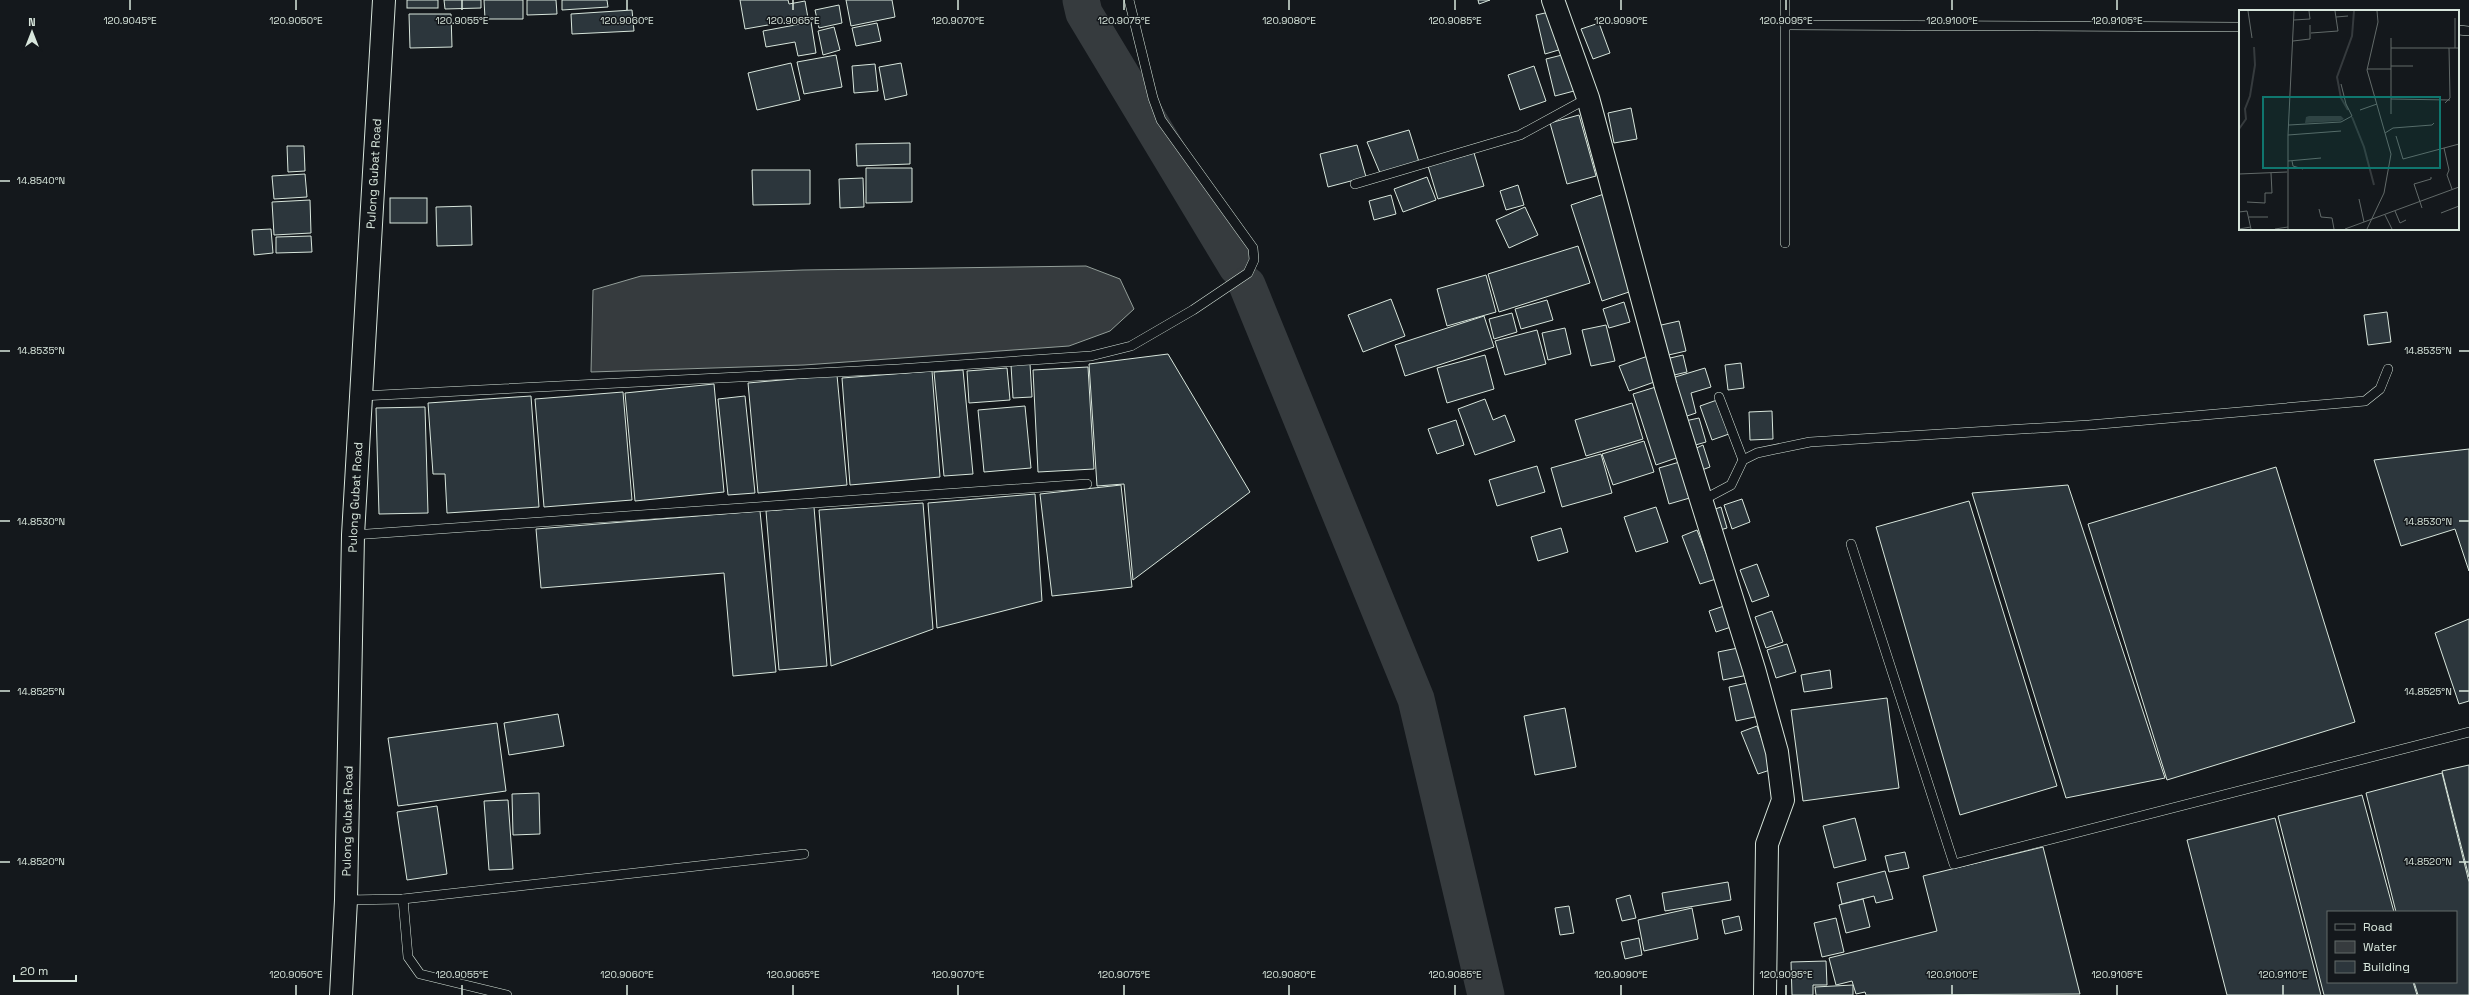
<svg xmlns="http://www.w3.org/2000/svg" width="2469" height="995" font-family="'Space Grotesk',sans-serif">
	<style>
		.water { fill: #363b3e; stroke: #939e99 }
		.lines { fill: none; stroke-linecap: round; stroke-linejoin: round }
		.river { stroke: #363b3e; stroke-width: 37 }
		.building { fill: #2c363c; stroke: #d8e6dc }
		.service-casing { stroke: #d8e6dc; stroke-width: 10 }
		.tertiary-casing { stroke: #d8e6dc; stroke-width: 24 }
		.secondary-casing { stroke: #d8e6dc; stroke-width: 24 }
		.service { stroke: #14181c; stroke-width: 9 }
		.tertiary { stroke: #14181c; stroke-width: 22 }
		.secondary { stroke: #14181c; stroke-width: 22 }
		.ticks { fill: none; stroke: #d8e6dc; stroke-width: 1.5 }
		.labels { text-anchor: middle; stroke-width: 3; stroke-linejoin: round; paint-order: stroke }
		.street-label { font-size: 12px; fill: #d8e6dc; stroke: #14181c }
		.inset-river { fill: none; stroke: #363b3e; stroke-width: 2 }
		.inset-road { fill: none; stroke: #626a69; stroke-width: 1 }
		.view { fill: #0f766e; fill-opacity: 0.15; stroke: #0f766e; stroke-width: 2 }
		.inset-edge { fill: none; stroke: #d8e6dc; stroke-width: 2 }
		.ticks-label { font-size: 10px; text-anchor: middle; fill: #d8e6dc; stroke: #14181c; stroke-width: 3; stroke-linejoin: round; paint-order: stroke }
	</style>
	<rect width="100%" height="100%" fill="#14181c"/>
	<path class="water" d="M1086,266L1120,279L1134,309L1110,331L1069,346L804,365L591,372L593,290L641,276L803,270Z"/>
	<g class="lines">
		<g class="river">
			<path d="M1081,0L1084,13L1237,267"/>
			<path d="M1247,285L1416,699L1486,995"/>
		</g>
	</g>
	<g class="building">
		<rect x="407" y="0" width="31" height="8"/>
		<path d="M444,0H481V8L445,9Z"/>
		<path d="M484,0H523V19H485Z"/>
		<path d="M527,0H556L557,14L527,15Z"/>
		<path d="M562,0H607L608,7L562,10Z"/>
		<path d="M740,0H788L789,4L805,1L808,18L745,29Z"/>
		<path d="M846,0H892L895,17L851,26Z"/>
		<path d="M1478,0H1490L1479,4Z"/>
		<path d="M839,5L842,23L819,28L815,10Z"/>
		<path d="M632,10L634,31L572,34L571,14Z"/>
		<path d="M1554,11L1562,49L1545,54L1536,15Z"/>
		<path d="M409,14H451L452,47L410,48Z"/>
		<path d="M811,22L816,53L798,56L795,42L766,47L763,31Z"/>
		<path d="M877,23L881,41L856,46L852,28Z"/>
		<path d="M1599,23L1610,53L1593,59L1581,29Z"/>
		<path d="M834,27L840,50L823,55L818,31Z"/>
		<path d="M1566,54L1574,91L1555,96L1546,59Z"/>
		<path d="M836,55L842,87L804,94L797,62Z"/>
		<path d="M791,63L800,100L757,110L748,73Z"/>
		<path d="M901,63L907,95L885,100L879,67Z"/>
		<path d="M875,64L878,91L854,93L852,66Z"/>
		<path d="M1534,66L1546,101L1520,110L1508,75Z"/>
		<path d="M1631,108L1637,139L1614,143L1608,113Z"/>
		<path d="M1579,115L1596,176L1567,184L1550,123Z"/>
		<path d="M1409,130L1419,162L1380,173L1367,142Z"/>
		<path d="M910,143V164L857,166L856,144Z"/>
		<path d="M1357,145L1366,177L1328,187L1320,154Z"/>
		<path d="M287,146H304L305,171L288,172Z"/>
		<path d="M1474,153L1484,186L1438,199L1428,166Z"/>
		<path d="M866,168H912V202L866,203Z"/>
		<path d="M752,170H810V204L753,205Z"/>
		<path d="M305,174L307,197L274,199L272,176Z"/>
		<path d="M1427,177L1436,200L1403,212L1394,189Z"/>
		<path d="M863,178L864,207L840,208L839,179Z"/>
		<path d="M1518,185L1524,205L1506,210L1500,191Z"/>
		<path d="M1604,194L1635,290L1602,301L1571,205Z"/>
		<path d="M1391,195L1396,214L1374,220L1369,201Z"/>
		<rect x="390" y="198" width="37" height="25"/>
		<path d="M310,200L311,233L274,235L272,202Z"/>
		<path d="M471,206L472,245L437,246L436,207Z"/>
		<path d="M1525,207L1538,235L1509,248L1496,220Z"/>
		<path d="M271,229L273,253L254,255L252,230Z"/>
		<path d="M311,236L312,252L276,253V237Z"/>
		<path d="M1578,246L1590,283L1499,312L1488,274Z"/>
		<path d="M1486,275L1496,312L1447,326L1437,289Z"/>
		<path d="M1391,299L1405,336L1363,352L1348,315Z"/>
		<path d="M1547,300L1553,320L1521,329L1515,309Z"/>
		<path d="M1624,302L1630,322L1609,328L1603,309Z"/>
		<path d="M2387,312L2391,342L2368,345L2364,315Z"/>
		<path d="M1512,313L1517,332L1494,339L1489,319Z"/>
		<path d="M1484,316L1494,347L1405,376L1395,345Z"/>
		<path d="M1679,321L1686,351L1664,356L1657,326Z"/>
		<path d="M1606,325L1615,361L1591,366L1582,330Z"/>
		<path d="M1565,328L1571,354L1548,360L1542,333Z"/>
		<path d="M1537,330L1546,364L1505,375L1495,341Z"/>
		<path d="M1168,354L1250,492L1133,580L1124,484L1097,486L1089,364Z"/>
		<path d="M1485,355L1494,389L1447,403L1437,368Z"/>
		<path d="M1683,355L1687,372L1670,376L1666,359Z"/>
		<path d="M1648,356L1657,381L1629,391L1619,366Z"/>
		<path d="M1741,363L1744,388L1728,390L1725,365Z"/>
		<path d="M1030,364L1032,397L1013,398L1011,365Z"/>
		<path d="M1088,367L1094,469L1038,472L1033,370Z"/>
		<path d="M1007,368L1010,400L969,403L967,371Z"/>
		<path d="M1705,368L1711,387L1691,393L1696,413L1684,417L1672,378Z"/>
		<path d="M963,370L973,474L944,476L934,372Z"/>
		<path d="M932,371L940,477L850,485L842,378Z"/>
		<path d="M837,375L847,485L758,493L748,383Z"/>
		<path d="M714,384L724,492L635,501L625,393Z"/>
		<path d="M1659,386L1682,456L1656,465L1633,394Z"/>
		<path d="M623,392L632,500L544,507L535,399Z"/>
		<path d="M531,396L539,507L447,513L445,474H433L428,403Z"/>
		<path d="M745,396L755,493L728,495L718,399Z"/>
		<path d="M1485,399L1493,420L1505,415L1515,441L1475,455L1458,409Z"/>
		<path d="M1717,400L1729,434L1712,440L1700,406Z"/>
		<path d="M1632,403L1643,439L1586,456L1575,420Z"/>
		<path d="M1025,406L1031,468L984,472L978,410Z"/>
		<path d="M425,407L428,513L379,514L376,408Z"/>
		<path d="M1772,411L1773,439L1750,440L1749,412Z"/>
		<path d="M1699,418L1706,442L1692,446L1685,421Z"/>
		<path d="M1456,420L1464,445L1437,454L1428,429Z"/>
		<path d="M1644,441L1654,472L1613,485L1602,454Z"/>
		<path d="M1703,445L1710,467L1699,471L1692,450Z"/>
		<path d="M2469,449V571L2455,529L2401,546L2374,460Z"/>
		<path d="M1601,454L1612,493L1562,507L1551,468Z"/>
		<path d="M1683,461L1693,497L1669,504L1659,468Z"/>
		<path d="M1537,466L1545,492L1497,506L1489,480Z"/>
		<path d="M2276,467L2355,722L2167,780L2088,524Z"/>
		<path d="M1121,485L1132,587L1052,596L1040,494Z"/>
		<path d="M2068,485L2165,778L2066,798L1972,493Z"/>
		<path d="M1035,494L1042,601L937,628L928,503Z"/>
		<path d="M1742,499L1750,522L1732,529L1724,505Z"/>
		<path d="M1969,501L2057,786L1960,815L1876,527Z"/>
		<path d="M923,503L933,629L831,666L819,510Z"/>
		<path d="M814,507L827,666L779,670L766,511Z"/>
		<path d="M1656,507L1668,542L1636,552L1624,517Z"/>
		<path d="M1721,507L1727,528L1713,532L1706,512Z"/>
		<path d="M760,511L776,672L733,676L724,573L541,588L536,529Z"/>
		<path d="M1561,528L1568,552L1538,561L1531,537Z"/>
		<path d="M1697,530L1716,579L1700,584L1682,536Z"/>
		<path d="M1757,564L1769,596L1752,602L1740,570Z"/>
		<path d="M1727,605L1734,626L1716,632L1709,611Z"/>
		<path d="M1772,611L1783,642L1766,648L1755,617Z"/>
		<path d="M2469,619V701L2459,704L2435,633Z"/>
		<path d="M1787,644L1796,672L1776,678L1767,650Z"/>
		<path d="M1743,647L1748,675L1723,680L1718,652Z"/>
		<path d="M1830,670L1832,688L1804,692L1801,675Z"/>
		<path d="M1752,682L1759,716L1736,721L1729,687Z"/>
		<path d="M1887,698L1899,788L1803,801L1791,710Z"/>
		<path d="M1565,708L1576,767L1535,775L1524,716Z"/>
		<path d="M558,714L564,746L509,755L504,723Z"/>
		<path d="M497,723L506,791L398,806L388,738Z"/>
		<path d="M1757,726L1773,769L1758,774L1741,732Z"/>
		<path d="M2469,765V877L2442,771Z"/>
		<path d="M2442,773L2469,882V995H2418L2414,982H2456V912H2396L2366,793Z"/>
		<path d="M539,793L540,834L513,835L512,794Z"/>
		<path d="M2362,795L2394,912H2328V982H2413L2417,995H2324L2278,816Z"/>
		<path d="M508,800L513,869L489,870L484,801Z"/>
		<path d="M437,806L447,874L407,880L397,812Z"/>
		<path d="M1855,818L1866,860L1834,868L1823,826Z"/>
		<path d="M2275,818L2321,995H2227L2187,840Z"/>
		<path d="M2043,847L2080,994L1866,995L1865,992L1856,994L1852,981L1836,985L1829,958L1937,931L1923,876Z"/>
		<path d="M1905,852L1909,868L1889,872L1885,856Z"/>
		<path d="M1885,871L1893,899L1876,903L1874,896L1842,904L1837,883Z"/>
		<path d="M1728,882L1731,900L1665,911L1662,893Z"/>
		<path d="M1630,895L1636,918L1622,921L1616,899Z"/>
		<path d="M1863,899L1870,927L1846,933L1839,905Z"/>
		<path d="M1569,906L1574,933L1560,935L1555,908Z"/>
		<path d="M1692,908L1698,939L1644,951L1638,920Z"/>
		<path d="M1739,916L1742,930L1725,934L1722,920Z"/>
		<path d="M1836,918L1844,952L1822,957L1814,923Z"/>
		<path d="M1639,938L1642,955L1625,959L1621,942Z"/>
		<path d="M1826,961L1827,985H1813V995H1792L1791,962Z"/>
		<path d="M1853,985V995H1816L1815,987Z"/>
	</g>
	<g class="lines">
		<defs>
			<g id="service">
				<path d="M1785,0V243"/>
				<path d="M1785,25L2240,27"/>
				<path d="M2458,30L2469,31"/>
				<path d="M1355,184L1520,135L1588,98"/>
				<path d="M361,396L898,369L1091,356L1131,346L1193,310L1248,273L1254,260L1253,248L1161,120L1153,98L1129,0"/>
				<path d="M1719,397L1743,460"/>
				<path d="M1701,501L1731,485L1743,460L1757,453L1810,442L2089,425L2365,401L2380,389L2388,369"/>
				<path d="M353,535L1087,484"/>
				<path d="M1851,544L1954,864L2469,732"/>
				<path d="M403,899L408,957L420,974L507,995"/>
				<path d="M346,900L403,899L804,854"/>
			</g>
			<path id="tertiary" d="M1553,0L1588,98L1666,387L1754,669L1777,752L1783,800L1767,844L1765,995"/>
			<g id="secondary">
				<path id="s1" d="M341,995L346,900L353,535L384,0"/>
			</g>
		</defs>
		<use href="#service" class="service-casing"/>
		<use href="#tertiary" class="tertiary-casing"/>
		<use href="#secondary" class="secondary-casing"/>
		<use href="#service" class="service"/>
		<use href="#tertiary" class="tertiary"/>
		<use href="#secondary" class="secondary"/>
	</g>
	<path class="ticks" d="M130,0V10M296,0V10M462,0V10M627,0V10M793,0V10M958,0V10M1124,0V10M1289,0V10M1455,0V10M1621,0V10M1786,0V10M1952,0V10M2117,0V10M0,181H10M0,351H10M2459,351H2469M0,521H10M2459,521H2469M0,691H10M2459,691H2469M0,862H10M2459,862H2469M296,985V995M462,985V995M627,985V995M793,985V995M958,985V995M1124,985V995M1289,985V995M1455,985V995M1621,985V995M1786,985V995M1952,985V995M2117,985V995M2283,985V995"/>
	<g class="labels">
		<g class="street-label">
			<text dy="4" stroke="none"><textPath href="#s1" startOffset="822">Pulong Gubat Road</textPath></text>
			<text dy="4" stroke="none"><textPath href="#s1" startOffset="498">Pulong Gubat Road</textPath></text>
			<text dy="4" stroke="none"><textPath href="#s1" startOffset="174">Pulong Gubat Road</textPath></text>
		</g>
	</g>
	<g transform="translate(2239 10)">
		<rect width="220" height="220" fill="#14181c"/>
		<path d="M70,106H102L105,109L101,111L66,113L67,107Z" fill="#363b3e"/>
		<path class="inset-river" d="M109,100L102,88L98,67L113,26L115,1M113,107L125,137L135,175M0,119L7,109L6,99L11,86L16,55L15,37"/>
		<path class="inset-road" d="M9,1L13,28M97,7L109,6M55,10L71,9L70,1M72,23L99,21L96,1M152,28V104M54,31L71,29V15M152,38H220M216,38V8M152,56H174M128,59H152M152,89L211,90M206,93L211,88L210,38M121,100L138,94M50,115L102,112L113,106L107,94L102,74M146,123L154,118L193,115L195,113M49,125L102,121M157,126L164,149L220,134M205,138L210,160L208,165L213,179M49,151L82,148M53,151L54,156L64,159M0,164L48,162M120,189L125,212M8,192L26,193V183H33L32,163M183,198L175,174L192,169V167M80,199L82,207L93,208L95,219M156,201L161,213L167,210M0,202L8,201L12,219M202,203L220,196M146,205L153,219M10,207H29M0,219L12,217M36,219L49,217M49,219V125L55,1M106,219L220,177M128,219L145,183L152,144L128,60L139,12L138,1"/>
		<path class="view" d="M24,87H201V158H24Z"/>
		<rect width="220" height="220" class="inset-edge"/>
	</g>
	<g class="ticks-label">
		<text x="130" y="24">120.9045°E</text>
		<text x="296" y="24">120.9050°E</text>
		<text x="462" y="24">120.9055°E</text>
		<text x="627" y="24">120.9060°E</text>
		<text x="793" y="24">120.9065°E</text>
		<text x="958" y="24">120.9070°E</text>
		<text x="1124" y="24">120.9075°E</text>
		<text x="1289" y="24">120.9080°E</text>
		<text x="1455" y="24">120.9085°E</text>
		<text x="1621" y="24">120.9090°E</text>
		<text x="1786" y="24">120.9095°E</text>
		<text x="1952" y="24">120.9100°E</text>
		<text x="2117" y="24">120.9105°E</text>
		<text x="41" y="184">14.8540°N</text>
		<text x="41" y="354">14.8535°N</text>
		<text x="2428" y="354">14.8535°N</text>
		<text x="41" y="525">14.8530°N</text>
		<text x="2428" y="525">14.8530°N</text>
		<text x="41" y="695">14.8525°N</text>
		<text x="2428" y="695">14.8525°N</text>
		<text x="41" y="865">14.8520°N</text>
		<text x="2428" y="865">14.8520°N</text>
		<text x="296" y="978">120.9050°E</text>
		<text x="462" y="978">120.9055°E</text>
		<text x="627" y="978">120.9060°E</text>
		<text x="793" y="978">120.9065°E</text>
		<text x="958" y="978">120.9070°E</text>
		<text x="1124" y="978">120.9075°E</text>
		<text x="1289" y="978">120.9080°E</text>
		<text x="1455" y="978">120.9085°E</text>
		<text x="1621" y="978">120.9090°E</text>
		<text x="1786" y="978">120.9095°E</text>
		<text x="1952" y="978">120.9100°E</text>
		<text x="2117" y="978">120.9105°E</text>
		<text x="2283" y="978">120.9110°E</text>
	</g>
	<rect x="2327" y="911" width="130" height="72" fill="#14181c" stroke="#626a69"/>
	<rect x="2335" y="924" width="20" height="6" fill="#14181c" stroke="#626a69"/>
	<text x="2363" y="931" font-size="12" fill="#d8e6dc">Road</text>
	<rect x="2335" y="941" width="20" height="12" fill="#363b3e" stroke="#626a69"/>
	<text x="2363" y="951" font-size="12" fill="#d8e6dc">Water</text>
	<rect x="2335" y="961" width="20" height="12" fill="#2c363c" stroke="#626a69"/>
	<text x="2363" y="971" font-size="12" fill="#d8e6dc">Building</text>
	<g transform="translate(32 32)" stroke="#14181c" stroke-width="3" paint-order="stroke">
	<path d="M0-3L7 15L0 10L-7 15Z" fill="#d8e6dc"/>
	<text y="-6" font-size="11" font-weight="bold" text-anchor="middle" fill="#d8e6dc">N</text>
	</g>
	<path d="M14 975v6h62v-6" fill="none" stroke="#d8e6dc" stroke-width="2"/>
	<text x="20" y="975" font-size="12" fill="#d8e6dc" stroke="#14181c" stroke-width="3" paint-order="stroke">20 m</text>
</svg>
